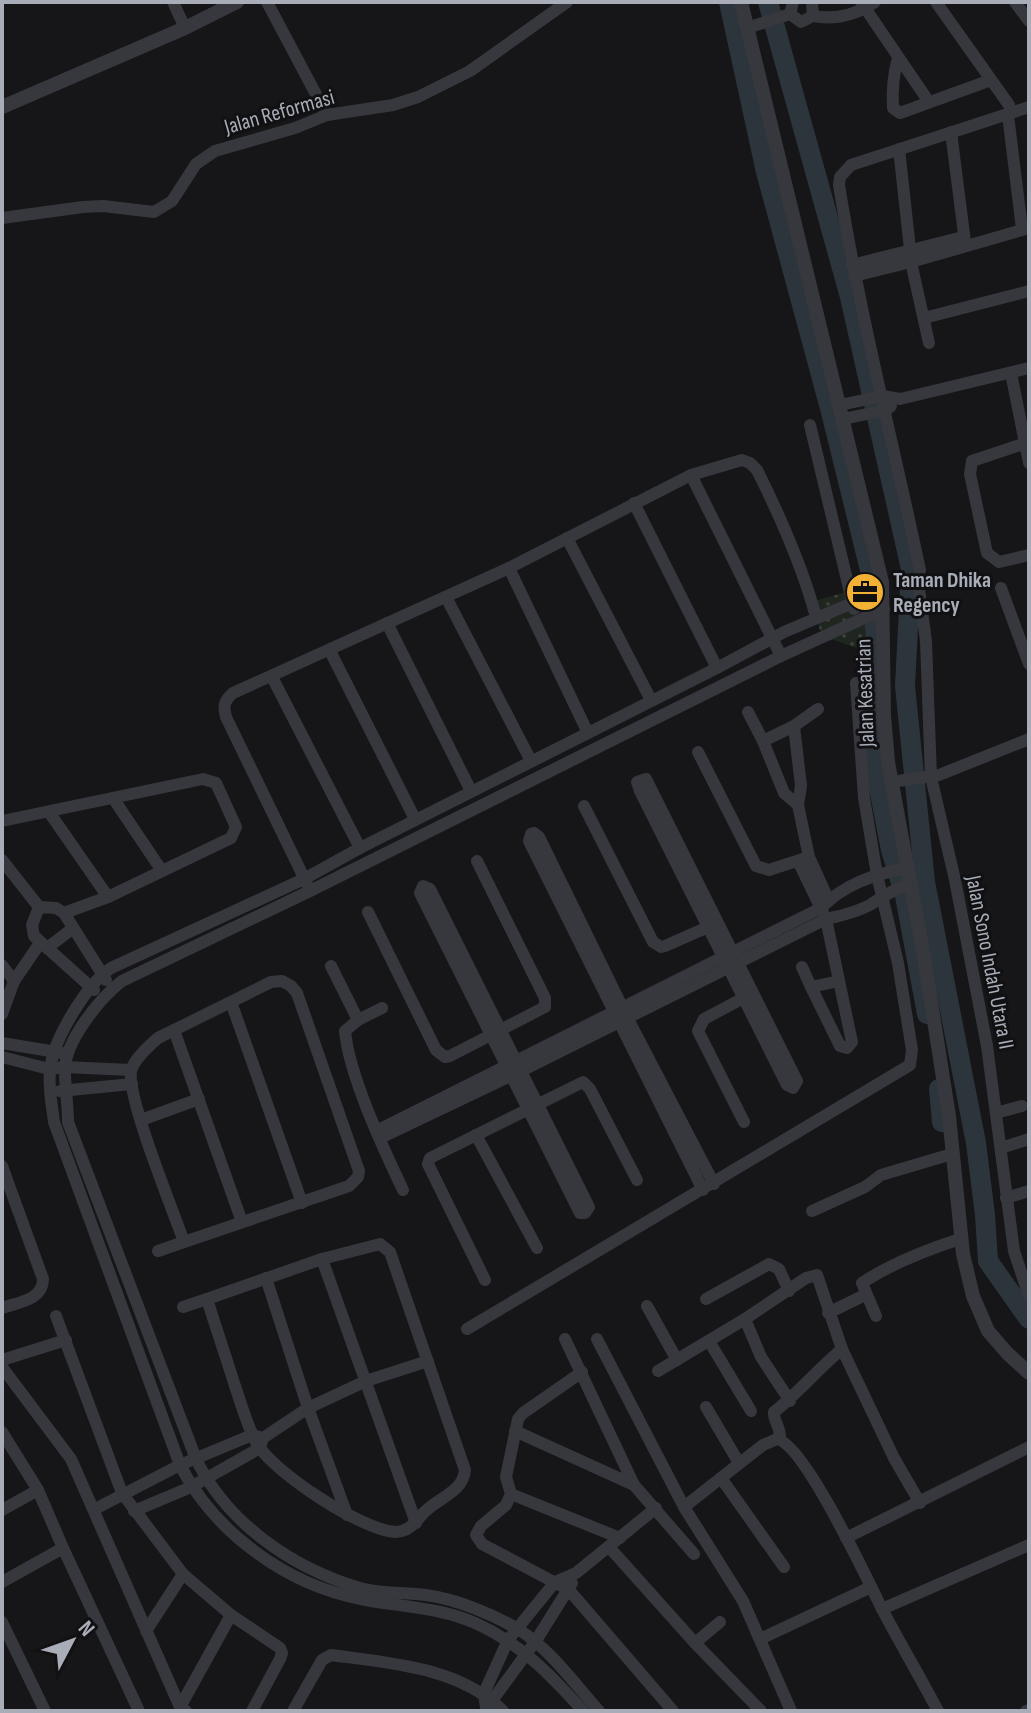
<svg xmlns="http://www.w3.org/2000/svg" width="1031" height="1713" font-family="'Sofia Sans Condensed',sans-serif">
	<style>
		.park { fill: url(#park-dots) }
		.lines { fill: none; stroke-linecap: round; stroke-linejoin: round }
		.river { stroke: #2c353c; stroke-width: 20 }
		.minor { stroke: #37383d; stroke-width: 12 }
		.tertiary { stroke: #37383d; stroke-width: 14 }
		.labels { text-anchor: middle; stroke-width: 6; stroke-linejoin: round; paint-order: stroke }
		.street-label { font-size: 22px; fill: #a8adb8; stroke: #111113 }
		.poi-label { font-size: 22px; font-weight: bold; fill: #a8adb8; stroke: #111113; text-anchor: start }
	</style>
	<defs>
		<pattern id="park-dots" width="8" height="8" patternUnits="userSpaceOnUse" patternTransform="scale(2)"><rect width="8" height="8" fill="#1e261f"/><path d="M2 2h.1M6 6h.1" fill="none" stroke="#3c433d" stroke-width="1.8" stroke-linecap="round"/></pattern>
	</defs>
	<rect width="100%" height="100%" fill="#161618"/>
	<path class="park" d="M881,582L883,657L822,636L811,602Z"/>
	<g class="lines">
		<g class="river">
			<path d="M729,2L766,172L831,412L871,574L877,652L872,752L891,850L905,896L927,1014"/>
			<path d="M768,2L850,297L911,569L905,686L925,882L976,1143L985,1215L988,1261L1029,1319"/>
			<path d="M939,1089L942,1122"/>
		</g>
		<g class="minor">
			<path d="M173,2L185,28"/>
			<path d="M267,2L327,115"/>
			<path d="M793,2L790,14L801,22L813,16L812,2"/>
			<path d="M861,2L929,102"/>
			<path d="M936,2L1009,105"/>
			<path d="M1015,2L1029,21"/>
			<path d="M813,16C835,20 856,15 875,2"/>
			<path d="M747,28L790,14"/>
			<path d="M898,58C893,75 892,90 893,108L900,113L991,80"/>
			<path d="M1008,115L1022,229"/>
			<path d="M951,132L965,242"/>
			<path d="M899,149L910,249"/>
			<path d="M2,218L83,207L103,206L154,212L172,201L196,164L215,151L295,128L327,115L393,105L418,97L470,71L567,2"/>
			<path d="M911,262L929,343"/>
			<path d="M852,265L963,237"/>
			<path d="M854,276L911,262L1029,228"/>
			<path d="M924,318L1029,291"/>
			<path d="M1011,373L1029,463"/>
			<path d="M840,405L883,396L900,399L1029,368"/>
			<path d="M843,419L886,410L891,406"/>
			<path d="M810,425L854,609"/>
			<path d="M1029,442L972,461L970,474L987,553L999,562L1029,555"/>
			<path d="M691,475L781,656"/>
			<path d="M634,503L717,668"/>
			<path d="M567,538L651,700"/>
			<path d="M509,568L588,733"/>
			<path d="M920,570C893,442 860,315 839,185L840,177L851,165L1029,107"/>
			<path d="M1001,588L1029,664"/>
			<path d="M919,589L926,641L931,777L955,880L987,1046L1014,1251L1029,1296"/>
			<path d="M446,597L531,761"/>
			<path d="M387,623L471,791"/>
			<path d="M330,651L415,819"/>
			<path d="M272,677L360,848"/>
			<path d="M748,712L763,741L784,793L798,805"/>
			<path d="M794,726L801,786L798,805L809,857L829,901"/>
			<path d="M763,741L794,726L818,709"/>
			<path d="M698,752L756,866L769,870L809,857"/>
			<path d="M646,779L797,1081L793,1088L787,1085L640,791L637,782Z"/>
			<path d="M891,782L939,775L1029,739"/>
			<path d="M113,798L162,871"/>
			<path d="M584,806L653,942L661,947L665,946L715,924"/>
			<path d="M49,812L108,897"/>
			<path d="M2,821L203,779L216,783L236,827L231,838L108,897L64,913"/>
			<path d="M2,860L39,907"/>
			<path d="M798,861L826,919L852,1042L847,1048L840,1046L811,987L839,981"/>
			<path d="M307,884L226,717C223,706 224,701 233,693L509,568L691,475L742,460L750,463L757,470C781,518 802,565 816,617"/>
			<path d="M423,886L430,889L589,1207L585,1213H580L420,893Z"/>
			<path d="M368,912L436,1050L445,1057L450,1056L545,1007V998L477,861"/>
			<path d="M47,948L72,929"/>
			<path d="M2,965L14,981"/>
			<path d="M331,966L358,1020L345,1031C349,1075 383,1148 403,1190"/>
			<path d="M802,967L811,987"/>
			<path d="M282,981L291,986L297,993L359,1171L358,1177L349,1186L184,1242C173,1210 127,1099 131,1071C134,1059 149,1046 158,1038L271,982Z"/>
			<path d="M94,990L34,936L32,925L39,907L56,908L64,913L106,980"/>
			<path d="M231,1002L302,1203"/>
			<path d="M2,1014L14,981L40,943"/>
			<path d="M358,1020L382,1008"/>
			<path d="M174,1030L242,1222"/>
			<path d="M2,1043L62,1053"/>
			<path d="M2,1057L49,1069L64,1067L131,1070"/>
			<path d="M60,1091L132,1084"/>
			<path d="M996,1113L1022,1106"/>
			<path d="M141,1120L199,1099"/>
			<path d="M744,1122L698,1031L704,1019L751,994"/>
			<path d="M378,1130L821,908C844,884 875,874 908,868"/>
			<path d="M476,1135L537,1248"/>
			<path d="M380,1138L521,1071L826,919C841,916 856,912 870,905C884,896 894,889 911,884"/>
			<path d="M1001,1148L1029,1139"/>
			<path d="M2,1166L43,1279C43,1300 19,1302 2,1308"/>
			<path d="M703,1190L529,841L531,834L534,833L539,837L628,1019L714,1184"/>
			<path d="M1006,1198L1029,1191"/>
			<path d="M812,1211L865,1187L881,1175L952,1154"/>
			<path d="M380,1244L390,1252L465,1470C463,1494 433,1499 420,1517C414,1525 406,1532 395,1532C360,1529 276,1474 257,1444C247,1426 242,1406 235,1386C226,1357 216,1328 207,1299L322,1259Z"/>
			<path d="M158,1251L184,1242"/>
			<path d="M322,1259L416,1523"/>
			<path d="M266,1278L308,1408L347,1515"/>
			<path d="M485,1280L428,1164L430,1158L583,1082L590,1089L637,1180"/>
			<path d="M706,1299L769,1264L779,1269L789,1291"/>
			<path d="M647,1306L677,1360"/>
			<path d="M183,1307L207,1299"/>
			<path d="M828,1313L865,1295"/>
			<path d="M56,1316L122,1493L183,1574L231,1615L280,1648L282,1653L280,1659L252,1711"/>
			<path d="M876,1316L862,1283C892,1263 926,1250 960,1239"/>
			<path d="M745,1319L761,1357L790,1401"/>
			<path d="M467,1329L910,1065L912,1050L898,963L877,875L864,798L856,683"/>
			<path d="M565,1339L634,1485L694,1554"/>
			<path d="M597,1339L684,1507L743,1601L791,1711"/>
			<path d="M709,1341L751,1411"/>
			<path d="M2,1360L66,1340"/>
			<path d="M2,1367L71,1459L180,1707L186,1711"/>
			<path d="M658,1371L745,1319L806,1278L817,1275L842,1349L894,1458L920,1503"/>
			<path d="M582,1372L523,1413L518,1419L506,1477L511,1494L506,1505L481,1526L476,1535L482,1544L569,1590L673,1711"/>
			<path d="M706,1407L739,1463"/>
			<path d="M515,1431L634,1485"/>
			<path d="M2,1432L38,1490L63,1548L2,1582"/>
			<path d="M780,1439C781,1427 773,1421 774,1412C798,1393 818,1369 842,1349"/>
			<path d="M721,1478L784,1567"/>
			<path d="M511,1494L620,1538"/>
			<path d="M684,1507L763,1445L777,1439C805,1445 867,1579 882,1609C900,1643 920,1677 938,1711"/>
			<path d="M95,1509L180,1465L252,1435L259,1437"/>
			<path d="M2,1510L38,1490"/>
			<path d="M134,1511L191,1487L260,1448L263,1438L308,1408L366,1381L428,1361"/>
			<path d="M846,1538L1029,1447"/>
			<path d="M609,1547L695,1643L761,1711"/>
			<path d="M63,1548L139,1711"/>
			<path d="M882,1609L1029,1545"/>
			<path d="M2,1622L45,1711"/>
			<path d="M146,1631L183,1574"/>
			<path d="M760,1639L871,1587"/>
			<path d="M695,1643L720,1622"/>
			<path d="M488,1706L535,1642L572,1583"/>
			<path d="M180,1707L231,1615"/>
			<path d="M486,1708L484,1693L508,1640L555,1582L576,1573L656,1508"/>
			<path d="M293,1711L322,1660L331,1655C389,1663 460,1667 503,1711"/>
			<path d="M583,1711C551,1675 520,1643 475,1623C439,1607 400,1607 361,1599C287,1585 215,1533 180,1465L54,1122C52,1105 48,1087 50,1071C52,1041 86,985 111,968L304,879L360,848L717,668L784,632L883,590"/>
			<path d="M599,1711C574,1683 550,1649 518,1629C492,1614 456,1599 426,1595C405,1592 380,1594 360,1588C292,1568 227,1523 196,1459L68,1122C68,1105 65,1087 65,1071C64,1042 100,998 122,981L310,891L781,656L884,609"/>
			<path d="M1026,1711L1029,1710"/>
		</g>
		<g class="tertiary">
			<path d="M741,2L882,582L884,715L888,762L924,957L949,1116L963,1254L973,1296L988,1331L1008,1354L1029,1373"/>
			<path d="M2,107L185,28L237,2"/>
		</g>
	</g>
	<defs>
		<symbol id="office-disc" viewBox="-11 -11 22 22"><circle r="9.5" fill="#f2b134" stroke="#111113"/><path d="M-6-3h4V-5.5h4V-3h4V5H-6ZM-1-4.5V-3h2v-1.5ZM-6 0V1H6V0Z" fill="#111"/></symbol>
	</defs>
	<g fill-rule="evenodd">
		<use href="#office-disc" x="843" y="570" width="44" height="44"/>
	</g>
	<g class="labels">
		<g class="street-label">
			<text transform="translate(279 111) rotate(-16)" y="8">Jalan Reformasi</text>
			<text transform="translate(864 693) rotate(-92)" y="8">Jalan Kesatrian</text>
			<text transform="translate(991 962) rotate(79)" y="8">Jalan Sono Indah Utara II</text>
		</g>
		<g class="poi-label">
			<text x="893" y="587">Taman Dhika<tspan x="893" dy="25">Regency</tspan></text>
		</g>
	</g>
	<rect width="1031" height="1713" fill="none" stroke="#a8adb8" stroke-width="8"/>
	<g transform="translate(72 1641) rotate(49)" stroke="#111113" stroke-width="6" paint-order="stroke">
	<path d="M0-6L14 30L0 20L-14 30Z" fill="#a8adb8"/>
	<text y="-12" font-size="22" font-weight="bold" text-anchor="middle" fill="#a8adb8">N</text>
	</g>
</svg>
